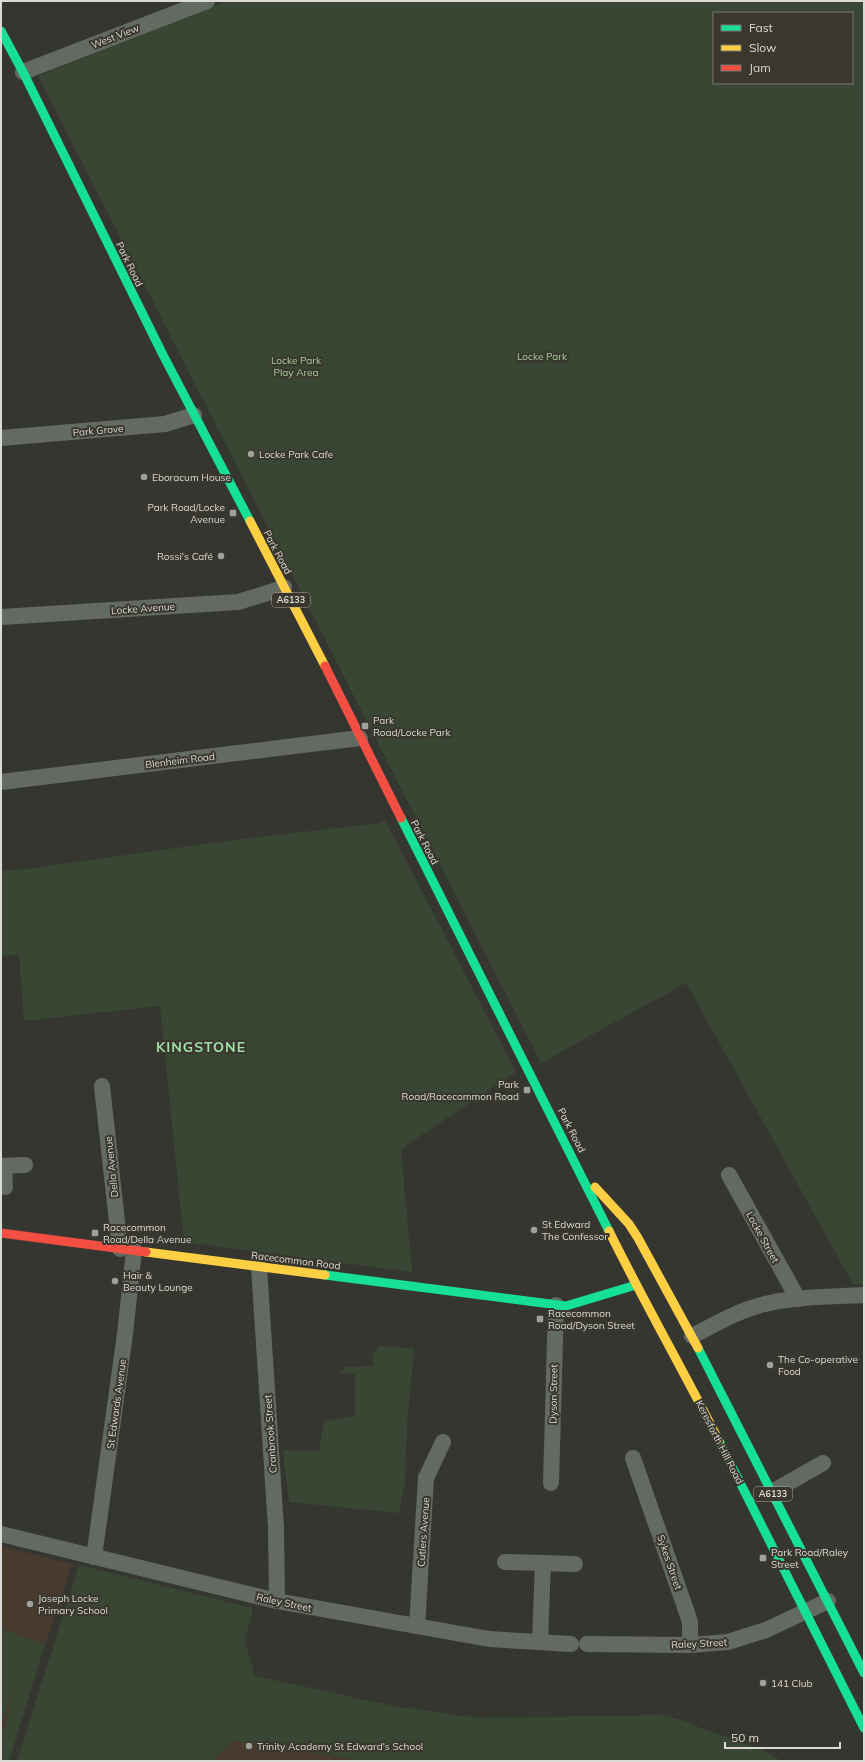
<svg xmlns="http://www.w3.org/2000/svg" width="865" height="1762" font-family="Mulish,sans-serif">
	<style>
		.education { fill: #483a2f }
		.green { fill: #394634; fill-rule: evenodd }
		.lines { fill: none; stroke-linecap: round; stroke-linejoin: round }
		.street { stroke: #636a62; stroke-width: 16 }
		.fast { stroke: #16e098; stroke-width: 9 }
		.slow { stroke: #ffcf43; stroke-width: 9 }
		.jam { stroke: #f24e42; stroke-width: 9 }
		.poi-dot { fill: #a1a19b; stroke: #39372e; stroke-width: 1.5 }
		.labels { text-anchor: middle; stroke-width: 4; stroke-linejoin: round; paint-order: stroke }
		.shield { fill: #39372e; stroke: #aaa9a2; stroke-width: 1 }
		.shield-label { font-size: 9px; font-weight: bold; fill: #dbdad4 }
		.street-label { font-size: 10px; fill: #dbdad4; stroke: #39372e }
		.park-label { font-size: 10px; fill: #abce9f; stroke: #39372e }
		.poi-label { font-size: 10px; fill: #dbdad4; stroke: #39372e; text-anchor: start }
		.district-label { font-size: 14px; font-weight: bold; letter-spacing: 1px; fill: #9fdea6; stroke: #39372e }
	</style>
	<rect width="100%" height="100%" fill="#363631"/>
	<g class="education">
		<path d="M1,1546L72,1564L36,1671L1,1739Z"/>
		<path d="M234,1741L365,1761H212Z"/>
	</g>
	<g class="green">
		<path d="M227,1H864V1284H853L686,983L541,1063L38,76ZM714,13H852V83H714Z"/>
		<path d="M385,820L516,1072L401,1149L412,1272L184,1242L160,1006L24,1021L19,955L1,956V870H18L219,842L379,823Z"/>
		<path d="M380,1345L414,1349L407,1425L405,1482L399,1513L289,1502L283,1450L319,1451L324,1421L339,1418L355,1417V1374L339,1373L345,1367L373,1366V1354Z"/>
		<path d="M79,1565L253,1608L245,1642L255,1676L394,1706L478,1718L662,1715L689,1722L700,1728L762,1749L781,1761H365L234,1741L212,1761H17Z"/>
		<path d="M1,1628L45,1644L9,1761H1V1739L16,1684L1,1724Z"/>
	</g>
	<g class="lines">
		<g class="street">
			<path d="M23,72L207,1"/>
			<path d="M1,438L165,424L194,415"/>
			<path d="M1,617L238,602L274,591L284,587"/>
			<path d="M1,782L360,738"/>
			<path d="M102,1086L120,1249"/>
			<path d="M1,1166L25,1165"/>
			<path d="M4,1166L5,1187"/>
			<path d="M729,1175L798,1299"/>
			<path d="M259,1267L276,1528L277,1601"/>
			<path d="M692,1336C716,1324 739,1310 765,1304C797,1296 831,1297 864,1295"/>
			<path d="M633,1458L686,1610L690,1622V1645"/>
			<path d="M551,1483L556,1305"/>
			<path d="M772,1492L823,1463"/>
			<path d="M1,1534L277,1601L489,1639L571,1644"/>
			<path d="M94,1557L125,1334L134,1250"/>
			<path d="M505,1562L575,1564"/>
			<path d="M417,1626L426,1478L443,1442"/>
			<path d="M540,1642L543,1563"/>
			<path d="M587,1644L690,1645L728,1642L766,1630L828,1601"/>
		</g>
		<g class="fast">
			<path d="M1,31L23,72L162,353L250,521"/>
			<path d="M401,818L609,1231"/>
			<path d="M325,1275L566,1306L636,1285"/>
			<path d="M698,1348L864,1673"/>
			<path d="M719,1441L864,1728"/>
		</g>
		<g class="slow">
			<path d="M250,521L325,666"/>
			<path d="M595,1187L629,1224L638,1238L698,1348"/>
			<path d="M609,1231C644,1302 683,1370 719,1441"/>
			<path d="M146,1252L325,1275"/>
		</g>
		<g class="jam">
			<path d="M325,666L401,818"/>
			<path d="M1,1233L146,1252"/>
		</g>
	</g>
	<g class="poi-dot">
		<circle cx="251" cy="454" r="4"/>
		<circle cx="144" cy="477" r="4"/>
		<rect x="229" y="509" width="8" height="8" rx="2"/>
		<circle cx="221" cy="556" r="4"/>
		<rect x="361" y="722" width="8" height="8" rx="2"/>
		<rect x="523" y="1086" width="8" height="8" rx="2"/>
		<circle cx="534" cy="1230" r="4"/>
		<rect x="91" y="1229" width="8" height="8" rx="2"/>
		<circle cx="115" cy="1281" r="4"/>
		<rect x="536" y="1315" width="8" height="8" rx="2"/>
		<circle cx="770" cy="1365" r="4"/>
		<rect x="759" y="1554" width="8" height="8" rx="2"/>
		<circle cx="30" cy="1604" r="4"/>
		<circle cx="763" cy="1683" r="4"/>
		<circle cx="249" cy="1746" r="4"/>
	</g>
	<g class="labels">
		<g class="shield">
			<rect x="272" y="593" width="38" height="14" rx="3"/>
			<rect x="754" y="1487" width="38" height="14" rx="3"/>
		</g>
		<g class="shield-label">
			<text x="291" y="603">A6133</text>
			<text x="773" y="1497">A6133</text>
		</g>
		<g class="street-label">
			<text transform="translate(115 36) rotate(-21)" y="4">West View</text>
			<text transform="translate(130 264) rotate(64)" y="4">Park Road</text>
			<text transform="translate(98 430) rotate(-5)" y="4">Park Grove</text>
			<text transform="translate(278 552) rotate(62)" y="4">Park Road</text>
			<text transform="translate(143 608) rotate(-4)" y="4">Locke Avenue</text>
			<text transform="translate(180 760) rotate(-7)" y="4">Blenheim Road</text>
			<text transform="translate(425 842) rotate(63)" y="4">Park Road</text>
			<text transform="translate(572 1130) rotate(63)" y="4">Park Road</text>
			<text transform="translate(111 1167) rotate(-96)" y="4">Della Avenue</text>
			<text transform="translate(763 1237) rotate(61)" y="4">Locke Street</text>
			<text transform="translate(296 1260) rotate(7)" y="4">Racecommon Road</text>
			<text transform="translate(553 1394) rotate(-89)" y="4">Dyson Street</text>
			<text transform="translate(116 1404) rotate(-82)" y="4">St Edwards Avenue</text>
			<text transform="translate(270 1434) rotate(-94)" y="4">Cranbrook Street</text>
			<text transform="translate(720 1442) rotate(63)" y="4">Keresforth Hill Road</text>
			<text transform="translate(423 1532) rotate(-86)" y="4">Cutlers Avenue</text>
			<text transform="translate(670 1562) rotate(71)" y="4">Sykes Street</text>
			<text transform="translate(284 1602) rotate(12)" y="4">Raley Street</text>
			<text transform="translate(699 1643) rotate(-3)" y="4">Raley Street</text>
		</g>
		<g class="park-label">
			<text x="542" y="360">Locke Park</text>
			<text x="296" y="364">Locke Park<tspan x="296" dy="12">Play Area</tspan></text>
		</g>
		<g class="poi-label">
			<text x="259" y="458">Locke Park Cafe</text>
			<text x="152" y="481">Eboracum House</text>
			<text x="225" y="511" text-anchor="end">Park Road/Locke<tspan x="225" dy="12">Avenue</tspan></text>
			<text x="213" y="560" text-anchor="end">Rossi's Café</text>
			<text x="373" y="724">Park<tspan x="373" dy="12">Road/Locke Park</tspan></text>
			<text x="519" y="1088" text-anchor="end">Park<tspan x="519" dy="12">Road/Racecommon Road</tspan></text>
			<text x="542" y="1228">St Edward<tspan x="542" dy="12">The Confessor</tspan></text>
			<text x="103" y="1231">Racecommon<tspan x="103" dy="12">Road/Della Avenue</tspan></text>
			<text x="123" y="1279">Hair &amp;<tspan x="123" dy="12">Beauty Lounge</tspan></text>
			<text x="548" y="1317">Racecommon<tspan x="548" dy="12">Road/Dyson Street</tspan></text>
			<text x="778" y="1363">The Co-operative<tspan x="778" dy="12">Food</tspan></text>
			<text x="771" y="1556">Park Road/Raley<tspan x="771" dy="12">Street</tspan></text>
			<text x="38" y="1602">Joseph Locke<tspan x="38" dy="12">Primary School</tspan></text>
			<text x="771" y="1687">141 Club</text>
			<text x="257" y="1750">Trinity Academy St Edward's School</text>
		</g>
		<g class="district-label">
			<text x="201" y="1052">KINGSTONE</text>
		</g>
	</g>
	<rect width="865" height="1762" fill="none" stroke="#dbdad4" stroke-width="4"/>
	<rect x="713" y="12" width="140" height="72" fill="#39372e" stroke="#7a7870"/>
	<rect x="721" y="25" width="20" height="6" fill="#16e098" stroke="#7a7870"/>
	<text x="749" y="32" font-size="12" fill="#dbdad4">Fast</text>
	<rect x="721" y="45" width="20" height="6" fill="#ffcf43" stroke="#7a7870"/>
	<text x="749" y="52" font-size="12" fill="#dbdad4">Slow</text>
	<rect x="721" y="65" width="20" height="6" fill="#f24e42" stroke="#7a7870"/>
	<text x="749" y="72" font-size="12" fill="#dbdad4">Jam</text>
	<path d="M725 1742v6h115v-6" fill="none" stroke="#dbdad4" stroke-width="2"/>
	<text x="731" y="1742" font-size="12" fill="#dbdad4" stroke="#39372e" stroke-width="3" paint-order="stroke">50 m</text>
</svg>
